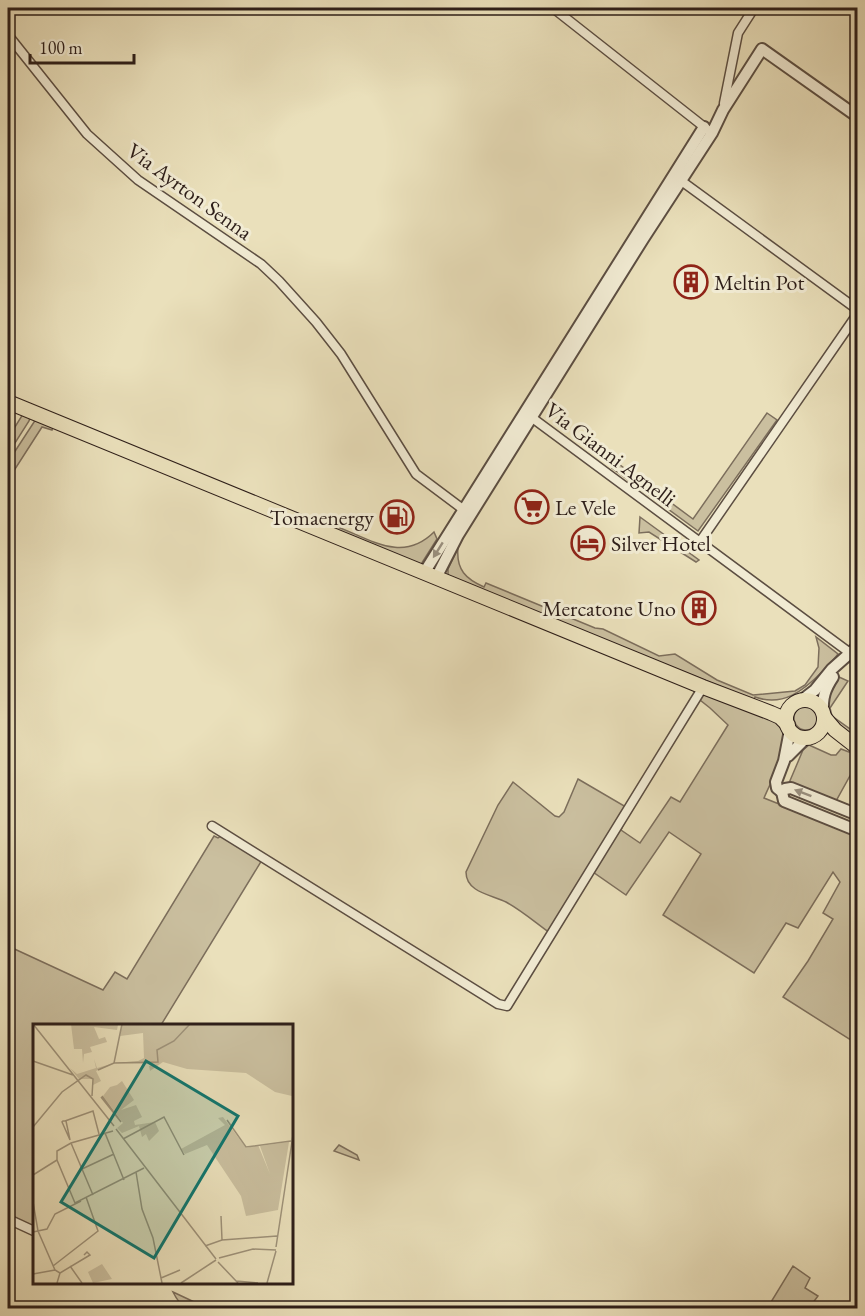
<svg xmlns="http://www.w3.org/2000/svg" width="865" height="1316" font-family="'EB Garamond',serif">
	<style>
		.green { fill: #cabf9f; stroke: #7c6e5c; stroke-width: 1.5 }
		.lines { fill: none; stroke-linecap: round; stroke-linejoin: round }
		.minor-casing { stroke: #5c4e42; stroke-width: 11 }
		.tertiary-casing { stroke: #5c4e42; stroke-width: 14 }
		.primary-casing { stroke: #2d1e19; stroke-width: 16 }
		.minor { stroke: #f1ebd3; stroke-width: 8 }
		.tertiary { stroke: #f1ebd3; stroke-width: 10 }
		.primary { stroke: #eae0bb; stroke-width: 14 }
		.oneway { fill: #998f7f }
		.labels { text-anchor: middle; stroke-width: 6; stroke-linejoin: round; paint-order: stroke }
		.street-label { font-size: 22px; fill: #2d1e19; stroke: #f1ebd3 }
		.poi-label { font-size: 22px; fill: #2d1e19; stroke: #f1ebd3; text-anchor: start }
		.inset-road { fill: none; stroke: #9e927a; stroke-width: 1.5 }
		.view { fill: #0f766e; fill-opacity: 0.15; stroke: #0f766e; stroke-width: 3 }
		.inset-edge { fill: none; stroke: #2d1e19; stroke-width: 3 }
	</style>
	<rect width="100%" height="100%" fill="#eae0bb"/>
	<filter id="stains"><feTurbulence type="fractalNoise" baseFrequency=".00333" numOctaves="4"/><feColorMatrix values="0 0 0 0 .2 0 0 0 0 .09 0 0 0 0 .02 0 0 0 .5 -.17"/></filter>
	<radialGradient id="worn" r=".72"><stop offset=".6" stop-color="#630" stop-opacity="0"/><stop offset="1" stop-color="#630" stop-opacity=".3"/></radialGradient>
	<g class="green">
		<path d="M767,413L777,420L698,531L612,468L616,462L693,519Z"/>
		<path d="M23,414L30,418L29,421L8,454V438Z"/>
		<path d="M36,419L53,427L52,430L42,427L8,480V462Z"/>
		<path d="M640,517L699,560L696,562L649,532L639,533Z"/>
		<path d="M322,522C361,531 398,568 434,532L437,539L420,566L319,525Z"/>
		<path d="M458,548C456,570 466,579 484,587L486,583L595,628L603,629L659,656L675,654L717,680L753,695L795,691L805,685L818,667L819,648L816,637L838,654C834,660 827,666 822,672C803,691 783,707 755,697L754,700L448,577V569Z"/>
		<path d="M839,677L848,681L830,708L832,716L857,734V742L834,725L826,707L832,685Z"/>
		<path d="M704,692L784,723C792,747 773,776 764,798L857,835V1044L783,997L808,961L833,919L823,913L840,882L833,872L798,928L786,923L754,973L663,915L701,854L669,832L626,895L593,872L625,820L621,830L640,843L671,797L680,802L728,725L710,708L700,700Z"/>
		<circle cx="806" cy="718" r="12"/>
		<path d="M809,745L831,755H836L841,749L857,755V763L836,801L789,783L803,750Z"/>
		<path d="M578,779L626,807L550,933C536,923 521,910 506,902C493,895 466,893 466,872L498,805L513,782L555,816L559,817L564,812Z"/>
		<path d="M214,836L218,838L221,836L262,860L161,1025H34V1227L8,1214V946L103,990L115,972L127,979Z"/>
		<path d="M339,1145L357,1155L359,1160L334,1151Z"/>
		<path d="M793,1266L810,1278L805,1288L818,1296L809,1308H770L768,1307Z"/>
		<path d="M173,1292L207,1308C187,1309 182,1310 173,1292Z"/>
	</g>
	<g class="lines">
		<defs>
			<g id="minor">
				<path d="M553,8L708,130"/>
				<path d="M8,35L87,134L138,180L261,264L279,281L316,322L341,354L416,474L468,513"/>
				<path d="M724,103L738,33L754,8"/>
				<path d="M676,177L858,310"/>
				<path d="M527,414L850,653"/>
				<path d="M699,543L858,313"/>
				<path d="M212,826L498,1004L507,1006L703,687"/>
				<path d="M8,1219L34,1231"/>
				<path d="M855,1308L858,1307"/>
			</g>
			<g id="tertiary">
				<path d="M424,573L704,127"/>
				<path d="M436,578L458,535L643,239L712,133L723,110L762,49L858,117"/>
				<path d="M802,700L815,690L832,669L858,646"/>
				<path d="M823,713C822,698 825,689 833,677"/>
				<path d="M788,756L806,738"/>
				<path d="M782,792L777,788L776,782L784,761L790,730"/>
				<path d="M858,815L791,788L785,789L782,792L784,801L858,831"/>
			</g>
			<g id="primary">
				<path d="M8,402L703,687L771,713L780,717L788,725"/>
				<circle cx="805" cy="719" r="19"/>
				<path d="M824,717L835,730L858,748"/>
			</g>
		</defs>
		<use href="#minor" class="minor-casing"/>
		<use href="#tertiary" class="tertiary-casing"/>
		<use href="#primary" class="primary-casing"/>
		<use href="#minor" class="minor"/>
		<use href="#tertiary" class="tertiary"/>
		<use href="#primary" class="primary"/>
	</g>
	<defs><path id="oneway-solid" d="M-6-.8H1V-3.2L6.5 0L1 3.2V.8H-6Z" transform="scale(1.5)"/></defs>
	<g class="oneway">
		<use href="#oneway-solid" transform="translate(438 550) rotate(122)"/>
		<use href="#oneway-solid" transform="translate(803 793) rotate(-159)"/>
	</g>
	<defs>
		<symbol id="building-ring" viewBox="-11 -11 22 22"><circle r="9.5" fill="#f1ebd3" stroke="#8f2418" stroke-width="1.5"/><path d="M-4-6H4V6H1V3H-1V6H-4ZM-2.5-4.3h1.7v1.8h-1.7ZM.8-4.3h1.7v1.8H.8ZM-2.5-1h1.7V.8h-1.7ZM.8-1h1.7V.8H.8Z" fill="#8f2418"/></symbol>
		<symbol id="supermarket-ring" viewBox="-11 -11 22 22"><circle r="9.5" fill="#f1ebd3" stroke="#8f2418" stroke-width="1.5"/><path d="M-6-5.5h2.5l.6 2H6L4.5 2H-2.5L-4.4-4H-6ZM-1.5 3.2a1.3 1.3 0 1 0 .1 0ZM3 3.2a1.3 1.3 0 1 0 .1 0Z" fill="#8f2418"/></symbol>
		<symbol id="fuel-ring" viewBox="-11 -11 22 22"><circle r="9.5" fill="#f1ebd3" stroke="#8f2418" stroke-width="1.5"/><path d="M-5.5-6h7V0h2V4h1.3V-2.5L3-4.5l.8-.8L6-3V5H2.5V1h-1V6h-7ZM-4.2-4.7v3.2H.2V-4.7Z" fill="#8f2418"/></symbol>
		<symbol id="hotel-ring" viewBox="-11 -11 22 22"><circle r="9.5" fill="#f1ebd3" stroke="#8f2418" stroke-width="1.5"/><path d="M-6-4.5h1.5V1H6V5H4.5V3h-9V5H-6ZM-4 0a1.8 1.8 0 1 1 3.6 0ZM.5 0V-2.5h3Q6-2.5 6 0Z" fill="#8f2418"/></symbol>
	</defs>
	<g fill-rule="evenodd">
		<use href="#building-ring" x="672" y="263" width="38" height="38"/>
		<use href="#supermarket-ring" x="513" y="488" width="38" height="38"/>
		<use href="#fuel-ring" x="378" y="498" width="38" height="38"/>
		<use href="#hotel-ring" x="569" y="524" width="38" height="38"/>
		<use href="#building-ring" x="680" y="589" width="38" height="38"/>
	</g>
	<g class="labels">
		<g class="street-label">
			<text transform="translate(190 191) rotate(36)" y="8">Via Ayrton Senna</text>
			<text transform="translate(611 454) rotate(37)" y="8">Via Gianni Agnelli</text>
		</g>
		<g class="poi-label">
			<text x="714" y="290">Meltin Pot</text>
			<text x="555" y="515">Le Vele</text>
			<text x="374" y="525" text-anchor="end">Tomaenergy</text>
			<text x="611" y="551">Silver Hotel</text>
			<text x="676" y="616" text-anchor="end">Mercatone Uno</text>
		</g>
	</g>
	<g transform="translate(33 1024)">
		<rect width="260" height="260" fill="#eae0bb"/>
		<path d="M38,0H85V1L84,6L61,3L66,15L72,13L74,18L57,23L59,28L51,30L50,39L49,25H41ZM89,0H259V72L242,68L213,49L154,45L130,38L117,47L116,42L121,40L82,39L63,47L68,57L60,61V55H46L37,44L44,50L63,44L61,35L64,44L82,39L105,37L111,34L110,9L87,12ZM89,57L101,76L88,86L103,81L109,93L101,97L102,101L122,98L126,107L116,117L113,110L109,113L106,102L89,109L84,104L90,99L70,72L77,63L64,71L77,63L84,61ZM190,93L213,124L225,121L237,150L227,122L256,118L245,186L213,192L208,172L174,121L152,130L148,125L192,101L185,94ZM69,240L79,255L60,259L55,248Z" fill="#cabf9f"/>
		<path class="inset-road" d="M0,0L81,102M0,37L40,51M81,39L89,0M65,46L81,39L125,38L124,26L141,17L157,0M68,73L88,98L69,72M194,96L213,123L258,117M30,97H33L37,116L29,98ZM32,97L60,87L66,110M0,103L29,68L53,51L60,55L59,72M83,105L183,235M80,107L38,119L24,127V136L42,179L111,144M72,109L91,156M90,115L131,93L151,131M38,119L60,171M49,145L81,130M103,148L109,185L120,214L129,259M0,151L24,136M0,178L5,207L22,246L27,249M188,192L189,216M0,208L14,205L22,190L48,177M172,222L189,216L244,212M243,223L260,111M186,234L220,225L243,226M185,238L205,259M20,242L65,207L53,173M37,242L49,259M0,250L22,246M128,254L147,246M203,257L225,259M24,259L27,249L57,231L54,228L51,231M148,259L183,236M234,259L243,227"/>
		<path class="view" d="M113,37L205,92L121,234L28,178Z"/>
		<rect width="260" height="260" class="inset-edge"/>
	</g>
	<rect width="865" height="1316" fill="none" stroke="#eae0bb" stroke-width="30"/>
	<rect x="9" y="9" width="847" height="1298" fill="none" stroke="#2d1e19" stroke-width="3"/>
	<rect x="15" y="15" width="835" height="1286" fill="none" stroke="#2d1e19" stroke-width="1.5"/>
	<path d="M30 54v9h104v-9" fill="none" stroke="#2d1e19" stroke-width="3"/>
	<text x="39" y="54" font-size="18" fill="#2d1e19" stroke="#f1ebd3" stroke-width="4.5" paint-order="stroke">100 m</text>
	<rect width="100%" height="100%" filter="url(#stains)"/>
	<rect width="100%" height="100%" fill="url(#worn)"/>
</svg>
